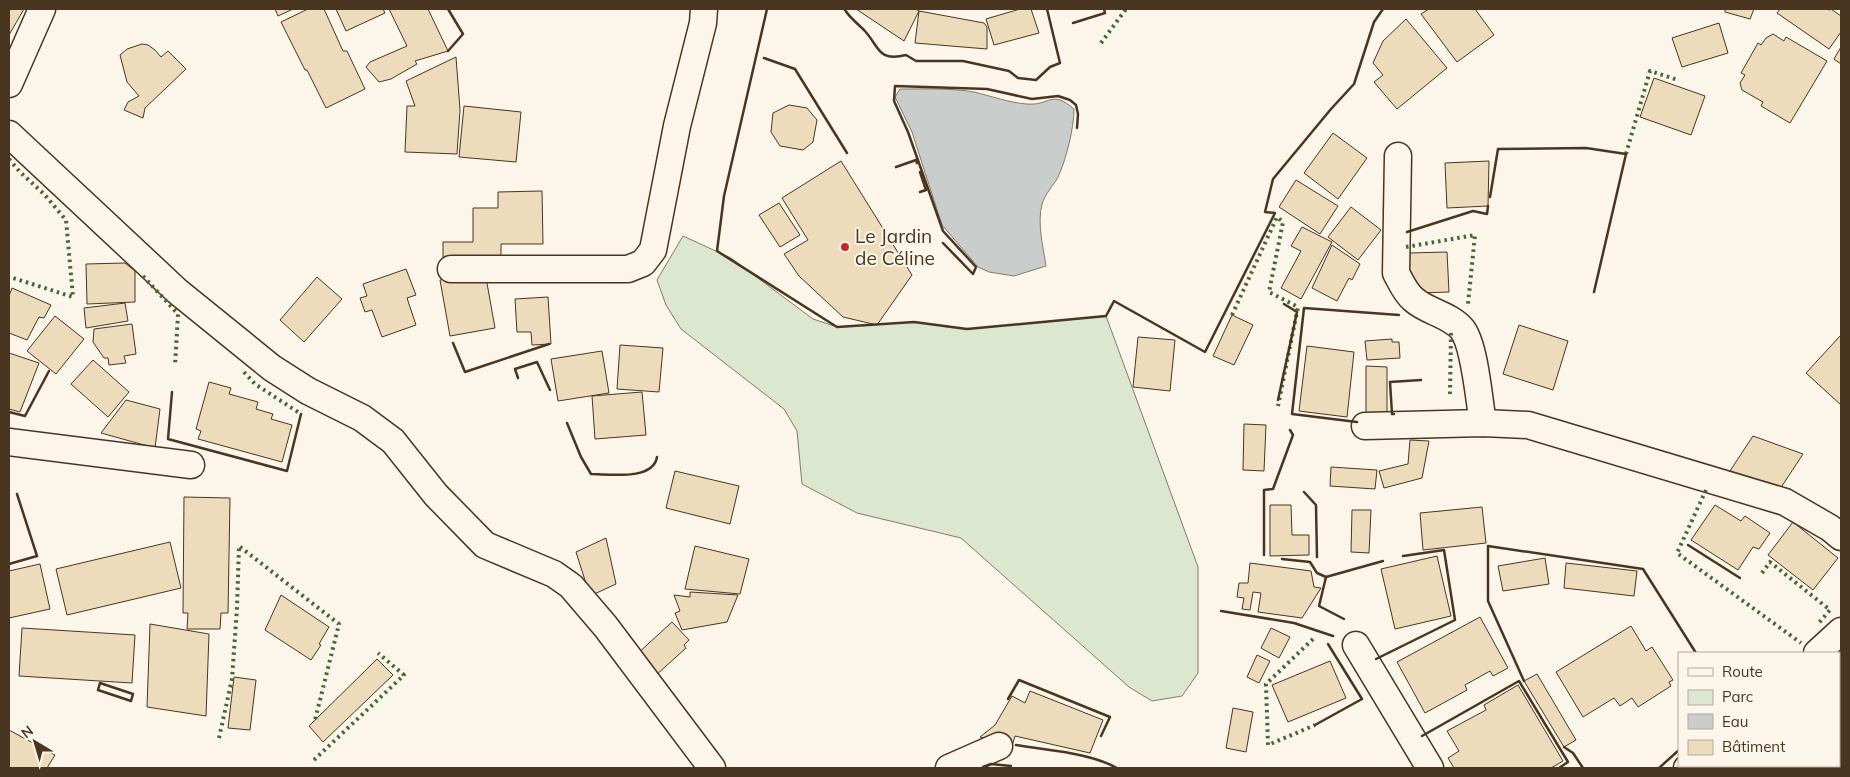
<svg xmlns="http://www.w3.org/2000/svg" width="1850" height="777" font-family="Mulish,sans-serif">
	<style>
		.green { fill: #dce7d0; stroke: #887966 }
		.water { fill: #c9cecd; stroke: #887966 }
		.building { fill: #ecdcbc; stroke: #4a3520 }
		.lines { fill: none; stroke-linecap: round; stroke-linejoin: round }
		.minor-casing { stroke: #4a3520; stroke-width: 29 }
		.minor { stroke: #fbf6e9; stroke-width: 26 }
		.hedge { stroke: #436837; stroke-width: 4; stroke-dasharray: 2.5 4; stroke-linecap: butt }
		.wall { stroke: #4a3520; stroke-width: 2.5 }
		.poi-dot { fill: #c62828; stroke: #fbf6e9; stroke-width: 2 }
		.labels { text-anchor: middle; stroke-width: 4; stroke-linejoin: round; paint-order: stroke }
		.poi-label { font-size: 19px; fill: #4a3520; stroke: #fbf6e9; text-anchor: start }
	</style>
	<rect width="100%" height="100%" fill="#fbf6e9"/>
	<path class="green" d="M683,236L731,258L813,319L837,327L914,322L967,329L1106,316L1198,567V673L1182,696L1152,701L1129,687L961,538L857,513L802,484L797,431L784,409L681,329L666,305L657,280Z"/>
	<path class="water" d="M900,89C924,89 950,88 974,92C991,96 1010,103 1027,104C1050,106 1051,89 1074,109C1074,128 1066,160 1058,177C1053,186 1045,194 1042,204C1037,224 1043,246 1046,266L1014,276L989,272L978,267L942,225L912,132L895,97Z"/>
	<g class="building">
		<path d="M9,9H24L9,35Z"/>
		<path d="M275,9H293L278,16Z"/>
		<path d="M308,9H324L343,51H347L365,89L326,108L307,70H305L281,22Z"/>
		<path d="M336,9H383L385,13L346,31Z"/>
		<path d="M389,9H428L448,51L415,61L417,64L391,79L379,82L366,67L370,62L407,46Z"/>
		<path d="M856,9H916L919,11L904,41Z"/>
		<path d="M1020,9H1031L1039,33L994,45L986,19Z"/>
		<path d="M1429,9H1475L1494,35L1457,62L1421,14Z"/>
		<path d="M1725,9H1754L1750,19L1725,12Z"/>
		<path d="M1780,9H1827L1829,10L1831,9L1841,16V32L1829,49L1777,13Z"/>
		<path d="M919,11L984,23L987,27V49L915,43Z"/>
		<path d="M1406,19L1447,68L1397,109L1374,82L1383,75L1373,63L1383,41Z"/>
		<path d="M1719,23L1728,53L1682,67L1672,38Z"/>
		<path d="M1773,34L1784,41L1786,37L1827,61L1790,123L1761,106L1763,102L1742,90L1740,83L1745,75L1741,73L1758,43L1761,45L1766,38Z"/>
		<path d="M142,44L148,45L155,50L161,57L168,51L186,69L145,108L143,118L124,110L128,102L139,96L127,82L120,55L127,49Z"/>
		<path d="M1841,47V64L1834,59Z"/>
		<path d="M456,57L460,110L457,154L405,152L407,106H415L406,81Z"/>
		<path d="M1654,78L1705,96L1691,135L1640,117Z"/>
		<path d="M789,105L807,108L817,120L813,142L803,150L780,146L771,132L773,113Z"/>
		<path d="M464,106L521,112L516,162L459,157Z"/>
		<path d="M1333,133L1367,158L1338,199L1304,173Z"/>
		<path d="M841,161L912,275L877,325L843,317L799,276L784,254L808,240L782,198Z"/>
		<path d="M1489,161L1488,206L1447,208L1445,163Z"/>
		<path d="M1296,180L1338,206L1320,234L1279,207Z"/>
		<path d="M542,191L543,244H501V261H443V242H473V208H498V192Z"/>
		<path d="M779,203L800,235L780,247L759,215Z"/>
		<path d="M1351,207L1381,230L1358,260L1328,237Z"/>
		<path d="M1302,227L1332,242L1301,299L1281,288L1301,251L1291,246Z"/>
		<path d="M1332,245L1360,264L1352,280L1349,278L1337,301L1312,288Z"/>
		<path d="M1447,252L1449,292L1417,293L1409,284L1408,253Z"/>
		<path d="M125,263L135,271V302L87,304L86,264Z"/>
		<path d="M406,269L416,295L407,298L416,325L382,337L372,310L365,312L360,298L367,296L363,284Z"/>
		<path d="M485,272L495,328L450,336L440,280Z"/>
		<path d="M317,277L342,299L304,342L280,320Z"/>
		<path d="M12,288L51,305L44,318L39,317L27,340L9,333V296Z"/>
		<path d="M548,297L551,344L532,345L531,332H517L515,299Z"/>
		<path d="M125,303L128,321L86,328L84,308Z"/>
		<path d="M1232,315L1253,325L1234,365L1213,356Z"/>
		<path d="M55,316L84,339L56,374L27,351Z"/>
		<path d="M132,324L136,354L124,356L126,363L109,365L108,358H104L93,342L94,329Z"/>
		<path d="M1519,325L1568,341L1553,390L1503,374Z"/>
		<path d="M1841,335V405L1806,373Z"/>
		<path d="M1138,337L1175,340L1170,391L1133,387Z"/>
		<path d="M1392,339V342H1399L1400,358L1367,360L1365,341Z"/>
		<path d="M620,345L663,348L659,392L617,389Z"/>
		<path d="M1307,346L1354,352L1347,417L1299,411Z"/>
		<path d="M602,351L609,393L558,401L551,359Z"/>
		<path d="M9,353L39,363L20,412L9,409Z"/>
		<path d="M93,360L129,392L108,417L71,384Z"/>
		<path d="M1366,366L1387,367V417H1366Z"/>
		<path d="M209,382L231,388L229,394L258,402L256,409L273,414L271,419L292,425L282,462L198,439L201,431L196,429Z"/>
		<path d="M642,392L646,435L595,439L592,396Z"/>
		<path d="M126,400L160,409L155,448L101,433Z"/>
		<path d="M1244,424L1266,425L1264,471L1243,470Z"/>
		<path d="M1753,436L1803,454L1780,489L1730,471Z"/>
		<path d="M1410,440L1429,441L1422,478L1384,488L1379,471L1408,464Z"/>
		<path d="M1331,467L1377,470L1375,489L1330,486Z"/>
		<path d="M675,471L739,486L730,524L666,508Z"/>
		<path d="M184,497L230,498L228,613H221L220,629H187L188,613H183Z"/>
		<path d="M1270,505H1291L1292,535H1309V555L1270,556Z"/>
		<path d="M1715,505L1741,521L1745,516L1770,533L1759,549L1753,547L1738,570L1691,540Z"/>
		<path d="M1482,507L1486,543L1423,550L1420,513Z"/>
		<path d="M1352,510H1371L1369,553L1351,552Z"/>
		<path d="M1793,522L1838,558L1813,590L1768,555Z"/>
		<path d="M606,538L616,584L590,596L576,552Z"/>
		<path d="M170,542L181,588L67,615L56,569Z"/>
		<path d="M695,546L749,559L740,594L685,589Z"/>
		<path d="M1437,556L1451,616L1395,629L1381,569Z"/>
		<path d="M1545,558L1549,584L1503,591L1498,566Z"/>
		<path d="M1250,563L1311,571L1314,587L1321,588L1302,618L1258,612L1261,593L1253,592L1250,610L1242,609L1244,598L1237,597L1239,583H1248Z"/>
		<path d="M1566,563L1637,571L1634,596L1564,588Z"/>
		<path d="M40,564L50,609L9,618V571Z"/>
		<path d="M690,592L738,595L727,622L682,630L675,613L680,611L674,595L690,597Z"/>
		<path d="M281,595L329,627L319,644L321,645L311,660L265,630Z"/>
		<path d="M1480,617L1508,668L1493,676L1490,671L1465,685L1467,690L1425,713L1397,662Z"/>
		<path d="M672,622L689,640L684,645L686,648L655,676L636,655Z"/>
		<path d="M150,624L209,634L206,716L147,707Z"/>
		<path d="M1631,626L1646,651L1652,647L1673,680L1669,682L1671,686L1638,707L1632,698L1620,706L1614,698L1583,717L1556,672Z"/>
		<path d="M22,628L135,635L132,683L19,676Z"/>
		<path d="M1271,628L1290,637L1279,658L1261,648Z"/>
		<path d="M1257,655L1270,661L1259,683L1247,677Z"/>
		<path d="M377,659L393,675L323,742L309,726Z"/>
		<path d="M1330,661L1346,698L1288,722L1272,685Z"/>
		<path d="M1537,674L1576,740L1564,747L1524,681Z"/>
		<path d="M234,677L256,680L250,730L228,728Z"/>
		<path d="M1518,685L1563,761L1551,768H1454L1448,758L1459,751L1447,731L1486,710L1484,705Z"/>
		<path d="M1030,691L1103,720L1090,753L1015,736L1012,746L980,737L995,725L1012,696L1025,703Z"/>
		<path d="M1233,708L1253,712L1246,752L1226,748Z"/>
		<path d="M9,730L55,755L47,768H9Z"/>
	</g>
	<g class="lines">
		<defs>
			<g id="minor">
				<path d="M9,84L42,9"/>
				<path d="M9,134L177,291L272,368L308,391L362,418L393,441L436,495L485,545L554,574L571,586L606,627L712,768"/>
				<path d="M1398,156L1396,273C1401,282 1405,292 1413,299C1427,312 1449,314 1462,329C1475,345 1479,401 1483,423"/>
				<path d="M451,269H628L643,263L653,250L677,126L703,23L704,9"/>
				<path d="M1365,426L1483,423L1528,425L1785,502L1830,528L1841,537"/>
				<path d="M9,442L191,465"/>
				<path d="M1356,645L1430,768"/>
				<path d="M1817,653L1841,631"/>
				<path d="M949,768L999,746"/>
				<path d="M1687,768L1690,766"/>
			</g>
		</defs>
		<use href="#minor" class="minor-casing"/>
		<use href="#minor" class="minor"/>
		<g class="hedge">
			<path d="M1101,43L1126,9"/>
			<path d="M1626,154L1650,71L1678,80"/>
			<path d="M9,159L20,172L44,194L66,220L73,297L10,277"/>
			<path d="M1406,247L1475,235L1468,304"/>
			<path d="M143,276L178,314L175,366"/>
			<path d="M1232,315L1277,217L1283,222L1269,292L1298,307L1278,406"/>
			<path d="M244,372L255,384L301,414"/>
			<path d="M1450,394L1451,333"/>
			<path d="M1706,490L1677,553L1801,643"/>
			<path d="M1762,573L1770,562L1830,610L1817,625"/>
			<path d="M1313,639L1266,684L1268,745L1315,725"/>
			<path d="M219,738L232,679L237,608L239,546L339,624L315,720"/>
			<path d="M314,760L404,675L378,653"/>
		</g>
		<g class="wall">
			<path d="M448,9L463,34L448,51"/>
			<path d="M767,9L724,196L717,251L837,327L914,322L967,329L1106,316L1114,301L1205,352L1275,213L1265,212L1273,179L1331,109L1354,84L1374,22L1383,9"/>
			<path d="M845,10C850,18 857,23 864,30C880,47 877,62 906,55L916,61H963L1009,71L1018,78L1036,80L1050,67L1060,63L1047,9"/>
			<path d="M1073,23L1105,13L1104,9"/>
			<path d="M764,58L795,69L847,153"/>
			<path d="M896,167L916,160L917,163"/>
			<path d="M920,192L926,190L920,172"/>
			<path d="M1490,197L1498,149L1586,148L1626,154L1594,292"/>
			<path d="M1407,232L1473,211L1487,214L1488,206"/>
			<path d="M943,243L973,274L976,267L943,231L908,132L894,101L895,86L987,89L1032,99L1058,96L1070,100L1076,105L1078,114L1077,128"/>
			<path d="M453,343L465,372L549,344"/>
			<path d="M518,378L515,369L537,362L550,390"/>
			<path d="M172,392L168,439L287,471L301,414"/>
			<path d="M1278,400L1297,312L1284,304"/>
			<path d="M9,412L25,416L49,371"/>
			<path d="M1394,414H1392L1390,382L1421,380"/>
			<path d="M1357,422L1292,414L1304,308L1399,315"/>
			<path d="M567,423L581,457L591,474C609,474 653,481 657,457"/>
			<path d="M1304,492L1316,505L1317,557"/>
			<path d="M1688,545L1740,578"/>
			<path d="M1264,555V490L1273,489L1293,435L1290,430"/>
			<path d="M1282,559L1310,562L1317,573L1326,577L1383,561"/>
			<path d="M9,564L37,556L17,494"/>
			<path d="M1326,577L1319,606L1344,619"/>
			<path d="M1221,611L1294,623L1333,636"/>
			<path d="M1376,659L1455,620L1444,550L1403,556"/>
			<path d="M1524,681L1488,601V546L1643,569L1696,653"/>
			<path d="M100,683L133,694L131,701L98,690Z"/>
			<path d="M1008,699L1019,680L1110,717L1101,736"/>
			<path d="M1315,725L1362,699L1328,644"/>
			<path d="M1422,736L1519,681L1568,762L1559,768"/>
			<path d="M1016,745C1049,751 1088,752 1117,768"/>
			<path d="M1564,747L1573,753L1583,768"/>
			<path d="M983,767L991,764L1011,766"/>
			<path d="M1659,768L1679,750"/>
		</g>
	</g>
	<circle class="poi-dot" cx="845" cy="247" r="5"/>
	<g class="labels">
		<g class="poi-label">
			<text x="855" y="243">Le Jardin<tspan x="855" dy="22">de Céline</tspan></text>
		</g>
	</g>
	<rect width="1850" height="777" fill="none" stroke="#4a3520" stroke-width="20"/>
	<rect x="1678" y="652" width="162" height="115" fill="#fbf6e9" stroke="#b4a999"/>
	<rect x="1688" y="668" width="25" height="8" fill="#fbf6e9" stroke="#b4a999"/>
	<text x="1722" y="677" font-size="15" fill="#4a3520">Route</text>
	<rect x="1688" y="690" width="25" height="15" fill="#dce7d0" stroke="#b4a999"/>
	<text x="1722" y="702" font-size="15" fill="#4a3520">Parc</text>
	<rect x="1688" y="714" width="25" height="15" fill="#c9cecd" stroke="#b4a999"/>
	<text x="1722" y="727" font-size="15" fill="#4a3520">Eau</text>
	<rect x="1688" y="740" width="25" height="15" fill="#ecdcbc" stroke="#b4a999"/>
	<text x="1722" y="752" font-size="15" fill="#4a3520">Bâtiment</text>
	<g transform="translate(35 742) rotate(322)" stroke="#fbf6e9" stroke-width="4" paint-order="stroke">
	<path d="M0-4L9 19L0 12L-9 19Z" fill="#4a3520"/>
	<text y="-8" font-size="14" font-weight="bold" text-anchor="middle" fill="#4a3520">N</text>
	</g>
</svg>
